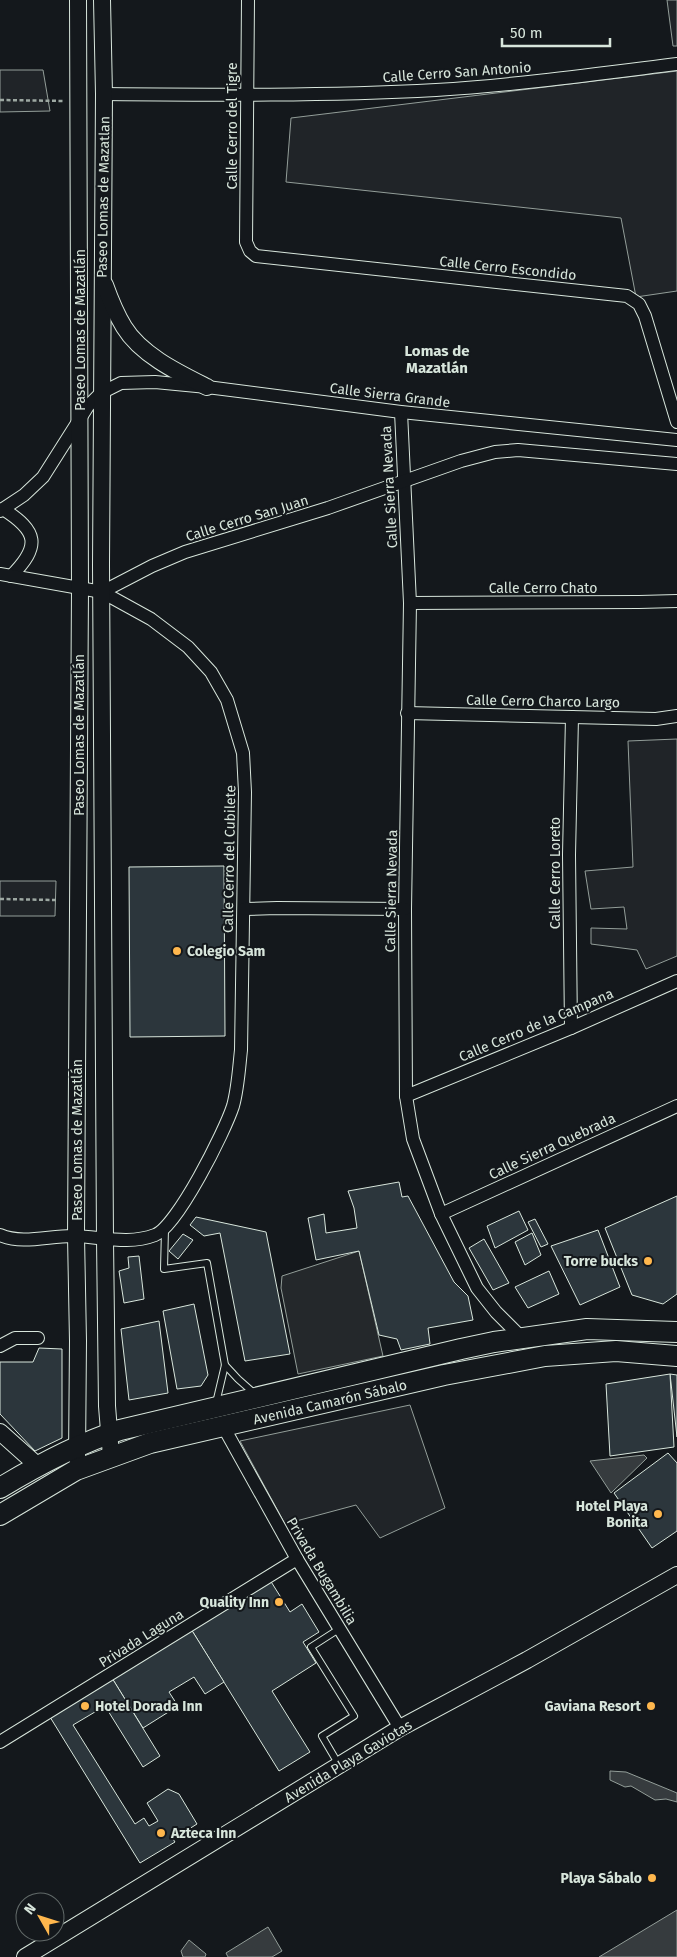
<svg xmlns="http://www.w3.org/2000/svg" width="677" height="1957" font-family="'Fira Sans',sans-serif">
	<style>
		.green { fill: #202428; stroke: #939e99 }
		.parking { fill: #24282b; stroke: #939e99 }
		.water { fill: #363b3e; stroke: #939e99 }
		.building { fill: #2c363c; stroke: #d8e6dc }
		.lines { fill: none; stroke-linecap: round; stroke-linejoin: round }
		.service-casing { stroke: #d8e6dc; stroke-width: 8 }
		.minor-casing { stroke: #d8e6dc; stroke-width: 14 }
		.tertiary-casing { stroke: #d8e6dc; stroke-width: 18 }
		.primary-casing { stroke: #d8e6dc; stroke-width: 22 }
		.path { stroke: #9da8a2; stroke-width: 2.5; stroke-dasharray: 4 2.5; stroke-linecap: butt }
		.service { stroke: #14181c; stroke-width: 6 }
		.minor { stroke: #14181c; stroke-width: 12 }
		.tertiary { stroke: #14181c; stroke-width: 16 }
		.primary { stroke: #14181c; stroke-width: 20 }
		.poi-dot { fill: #ffb74d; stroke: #14181c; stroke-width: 2 }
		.labels { text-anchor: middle; stroke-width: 4; stroke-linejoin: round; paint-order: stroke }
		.street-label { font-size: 14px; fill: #d8e6dc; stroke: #14181c }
		.poi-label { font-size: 14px; font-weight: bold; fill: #d8e6dc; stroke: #14181c; text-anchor: end }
		.neighbourhood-label { font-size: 15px; font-weight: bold; fill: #d8e6dc; stroke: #14181c }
	</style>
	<rect width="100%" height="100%" fill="#14181c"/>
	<g class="green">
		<path d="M667,0H677V46H673Z"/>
		<path d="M0,70H43L50,111L0,112Z"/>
		<path d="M677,71V291L636,297L621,218L286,182L291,118Z"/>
		<path d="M677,739V956L646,969L637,950L591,944V928L627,929L624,907L591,909L585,871L633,867L628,741Z"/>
		<path d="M0,881H56L55,916H0Z"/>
		<path d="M410,1405L445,1508L380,1538L356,1505L285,1524L240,1441Z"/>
	</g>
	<path class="parking" d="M359,1251L383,1356L298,1374L281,1288L282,1276Z"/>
	<g class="water">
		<path d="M644,1455L647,1458L611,1493L590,1461Z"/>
		<path d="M610,1771L626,1772L677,1793V1802L666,1799L655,1800L631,1786L625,1787L610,1780Z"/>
		<path d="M677,1910V1957H599Z"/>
		<path d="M268,1927L282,1951L272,1957H228L226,1953Z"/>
		<path d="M189,1940L206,1954L205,1957H183L181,1951Z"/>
	</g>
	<g class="building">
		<path d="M224,866L225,1036L130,1037L129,867Z"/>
		<path d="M399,1182L402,1197L408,1196L454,1282L468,1296L473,1320L428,1328L430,1344L401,1350L397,1339L379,1335L359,1251L316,1260L308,1218L324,1214L326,1233L357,1228L354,1208L348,1191Z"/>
		<path d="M677,1196V1294L663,1304L632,1295L605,1228Z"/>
		<path d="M519,1211L528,1230L495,1248L487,1226Z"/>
		<path d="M196,1217L266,1232L290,1354L245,1361L220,1233L204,1236L190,1225Z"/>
		<path d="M535,1219L548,1244L541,1247L528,1222Z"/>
		<path d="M598,1230L620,1287L580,1305L551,1246Z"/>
		<path d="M532,1233L541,1255L525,1265L515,1242Z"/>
		<path d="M183,1234L193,1240L178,1259L169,1251Z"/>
		<path d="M484,1239L509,1283L493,1290L469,1248Z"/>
		<path d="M139,1256L144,1299L124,1303L119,1271L129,1268L128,1257Z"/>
		<path d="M549,1271L559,1294L528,1308L515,1287Z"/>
		<path d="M194,1304L208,1375L201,1386L177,1389L163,1311Z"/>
		<path d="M159,1321L168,1393L129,1400L121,1329Z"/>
		<path d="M39,1348L62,1349V1438L35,1451L0,1414V1362H33Z"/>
		<path d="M670,1374L677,1375V1437Z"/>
		<path d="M670,1374L674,1447L610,1456L606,1384Z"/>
		<path d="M668,1453L677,1463V1531L652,1548L614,1493Z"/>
		<path d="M270,1580L290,1612L302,1604L319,1632L303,1642L316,1663L272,1691L310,1752L279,1771L191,1629Z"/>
		<path d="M191,1629L224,1682L205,1694L194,1677L169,1692L178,1706L143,1728L112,1678Z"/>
		<path d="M112,1678L160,1756L143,1767L105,1706L73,1725L135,1824L144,1818L149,1826L158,1821L147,1803L168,1789L179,1794L197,1824L173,1839L175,1842L140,1863L50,1717Z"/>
	</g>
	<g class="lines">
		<defs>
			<g id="service">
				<path d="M165,1229L164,1269L207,1263L225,1365L216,1403"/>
				<path d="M225,1365L238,1379L255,1394"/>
				<path d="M339,1765L322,1736L354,1716L311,1647L339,1629"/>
			</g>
			<g id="minor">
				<path d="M248,0L246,242L250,251L256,256L627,296L639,304L645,316L677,422"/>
				<path d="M104,94C215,95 326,96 436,90C517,85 597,74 677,64"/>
				<path d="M401,412L410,603L405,909L406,1096L413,1139L441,1214L477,1288L496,1312L522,1338"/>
				<path d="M3,509C38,531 41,546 11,576"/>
				<path d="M0,511L24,495L43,477L88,406L101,393L121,383L155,382L207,387L401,412L677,440"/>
				<path d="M0,574L102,592L151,619L188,647L211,672L227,700L243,753L245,792L241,1050C239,1068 238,1088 233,1106C225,1131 177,1227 155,1235C129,1245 102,1237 75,1236C51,1235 23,1245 0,1235"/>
				<path d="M102,592L152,566L185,552L328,508L461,461L495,452L518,450L677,464"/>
				<path d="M410,603L639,602L677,601"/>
				<path d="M407,713L656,719L677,716"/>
				<path d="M244,909L277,908L405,909"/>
				<path d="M571,1028L569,855L572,717"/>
				<path d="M406,1096L571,1028L677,981"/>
				<path d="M441,1214L677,1106"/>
				<path d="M0,1346L15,1338H38"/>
				<path d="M223,1426L297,1559L400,1728"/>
				<path d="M0,1742L297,1559"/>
			</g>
			<g id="tertiary">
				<path d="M102,0L104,94L101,565L105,1239L107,1406L111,1456"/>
				<path d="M105,285C110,299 116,314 124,327C141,355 179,373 207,387"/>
				<path d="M0,1432L37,1465"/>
				<path d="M77,1458L78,1341L76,1236L80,589L78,0"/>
				<path d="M25,1957L400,1728L527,1660L677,1575"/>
			</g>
			<g id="primary">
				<path d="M0,1488C38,1465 77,1444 120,1430L461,1349L494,1342L587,1329L677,1332"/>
				<path d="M0,1515L76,1470L150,1443L444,1375L545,1356L616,1351L677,1356"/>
			</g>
		</defs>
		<use href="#service" class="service-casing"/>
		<use href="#minor" class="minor-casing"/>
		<use href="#tertiary" class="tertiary-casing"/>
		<use href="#primary" class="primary-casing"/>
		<g class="path">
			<path d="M0,100L65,101"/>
			<path d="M0,899L56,900"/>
		</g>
		<use href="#service" class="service"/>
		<use href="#minor" class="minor"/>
		<use href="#tertiary" class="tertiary"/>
		<use href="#primary" class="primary"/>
	</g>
	<g class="poi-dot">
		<circle cx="177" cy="951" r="5"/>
		<circle cx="648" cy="1261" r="5"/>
		<circle cx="658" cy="1514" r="5"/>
		<circle cx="279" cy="1602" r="5"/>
		<circle cx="85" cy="1706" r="5"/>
		<circle cx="651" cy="1706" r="5"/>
		<circle cx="161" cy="1833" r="5"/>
		<circle cx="652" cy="1878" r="5"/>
	</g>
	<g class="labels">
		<g class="street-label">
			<text transform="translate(457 72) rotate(-4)" y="5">Calle Cerro San Antonio</text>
			<text transform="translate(232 126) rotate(-90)" y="5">Calle Cerro del Tigre</text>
			<text transform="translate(103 197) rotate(-89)" y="5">Paseo Lomas de Mazatlan</text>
			<text transform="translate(508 268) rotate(6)" y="5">Calle Cerro Escondido</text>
			<text transform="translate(80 330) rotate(-90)" y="5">Paseo Lomas de Mazatlán</text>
			<text transform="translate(390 395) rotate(7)" y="5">Calle Sierra Grande</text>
			<text transform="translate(389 487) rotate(-93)" y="5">Calle Sierra Nevada</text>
			<text transform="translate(247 518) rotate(-17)" y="5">Calle Cerro San Juan</text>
			<text x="543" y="593">Calle Cerro Chato</text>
			<text transform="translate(543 701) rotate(1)" y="5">Calle Cerro Charco Largo</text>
			<text transform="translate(79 735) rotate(-90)" y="5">Paseo Lomas de Mazatlán</text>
			<text transform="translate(229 859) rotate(-89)" y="5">Calle Cerro del Cubilete</text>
			<text transform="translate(555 873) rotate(-90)" y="5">Calle Cerro Loreto</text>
			<text transform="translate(391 891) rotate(-89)" y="5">Calle Sierra Nevada</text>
			<text transform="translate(536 1025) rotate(-23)" y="5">Calle Cerro de la Campana</text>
			<text transform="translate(77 1140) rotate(-90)" y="5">Paseo Lomas de Mazatlán</text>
			<text transform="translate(552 1146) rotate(-25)" y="5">Calle Sierra Quebrada</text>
			<text transform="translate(330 1402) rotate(-13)" y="5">Avenida Camarón Sábalo</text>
			<text transform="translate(322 1571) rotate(59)" y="5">Privada Bugambilia</text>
			<text transform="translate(141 1638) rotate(-32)" y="5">Privada Laguna</text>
			<text transform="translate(348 1761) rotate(-31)" y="5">Avenida Playa Gaviotas</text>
		</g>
		<g class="poi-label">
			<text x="187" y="956" text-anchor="start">Colegio Sam</text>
			<text x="638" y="1266">Torre bucks</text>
			<text x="648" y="1511">Hotel Playa<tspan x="648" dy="16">Bonita</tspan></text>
			<text x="269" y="1607">Quality Inn</text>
			<text x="95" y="1711" text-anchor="start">Hotel Dorada Inn</text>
			<text x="641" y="1711">Gaviana Resort</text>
			<text x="171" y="1838" text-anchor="start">Azteca Inn</text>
			<text x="642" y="1883">Playa Sábalo</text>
		</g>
		<g class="neighbourhood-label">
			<text x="437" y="356">Lomas de<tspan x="437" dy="17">Mazatlán</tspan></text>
		</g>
	</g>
	<g transform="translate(40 1917) rotate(309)"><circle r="24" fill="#14181c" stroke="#626a69"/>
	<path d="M0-4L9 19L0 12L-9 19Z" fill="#ffb74d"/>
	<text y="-8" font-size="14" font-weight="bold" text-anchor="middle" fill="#d8e6dc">N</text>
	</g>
	<path d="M502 38v8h108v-8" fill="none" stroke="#d8e6dc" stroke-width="2.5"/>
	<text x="510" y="38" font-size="15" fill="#d8e6dc" stroke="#14181c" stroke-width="4" paint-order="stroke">50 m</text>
</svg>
